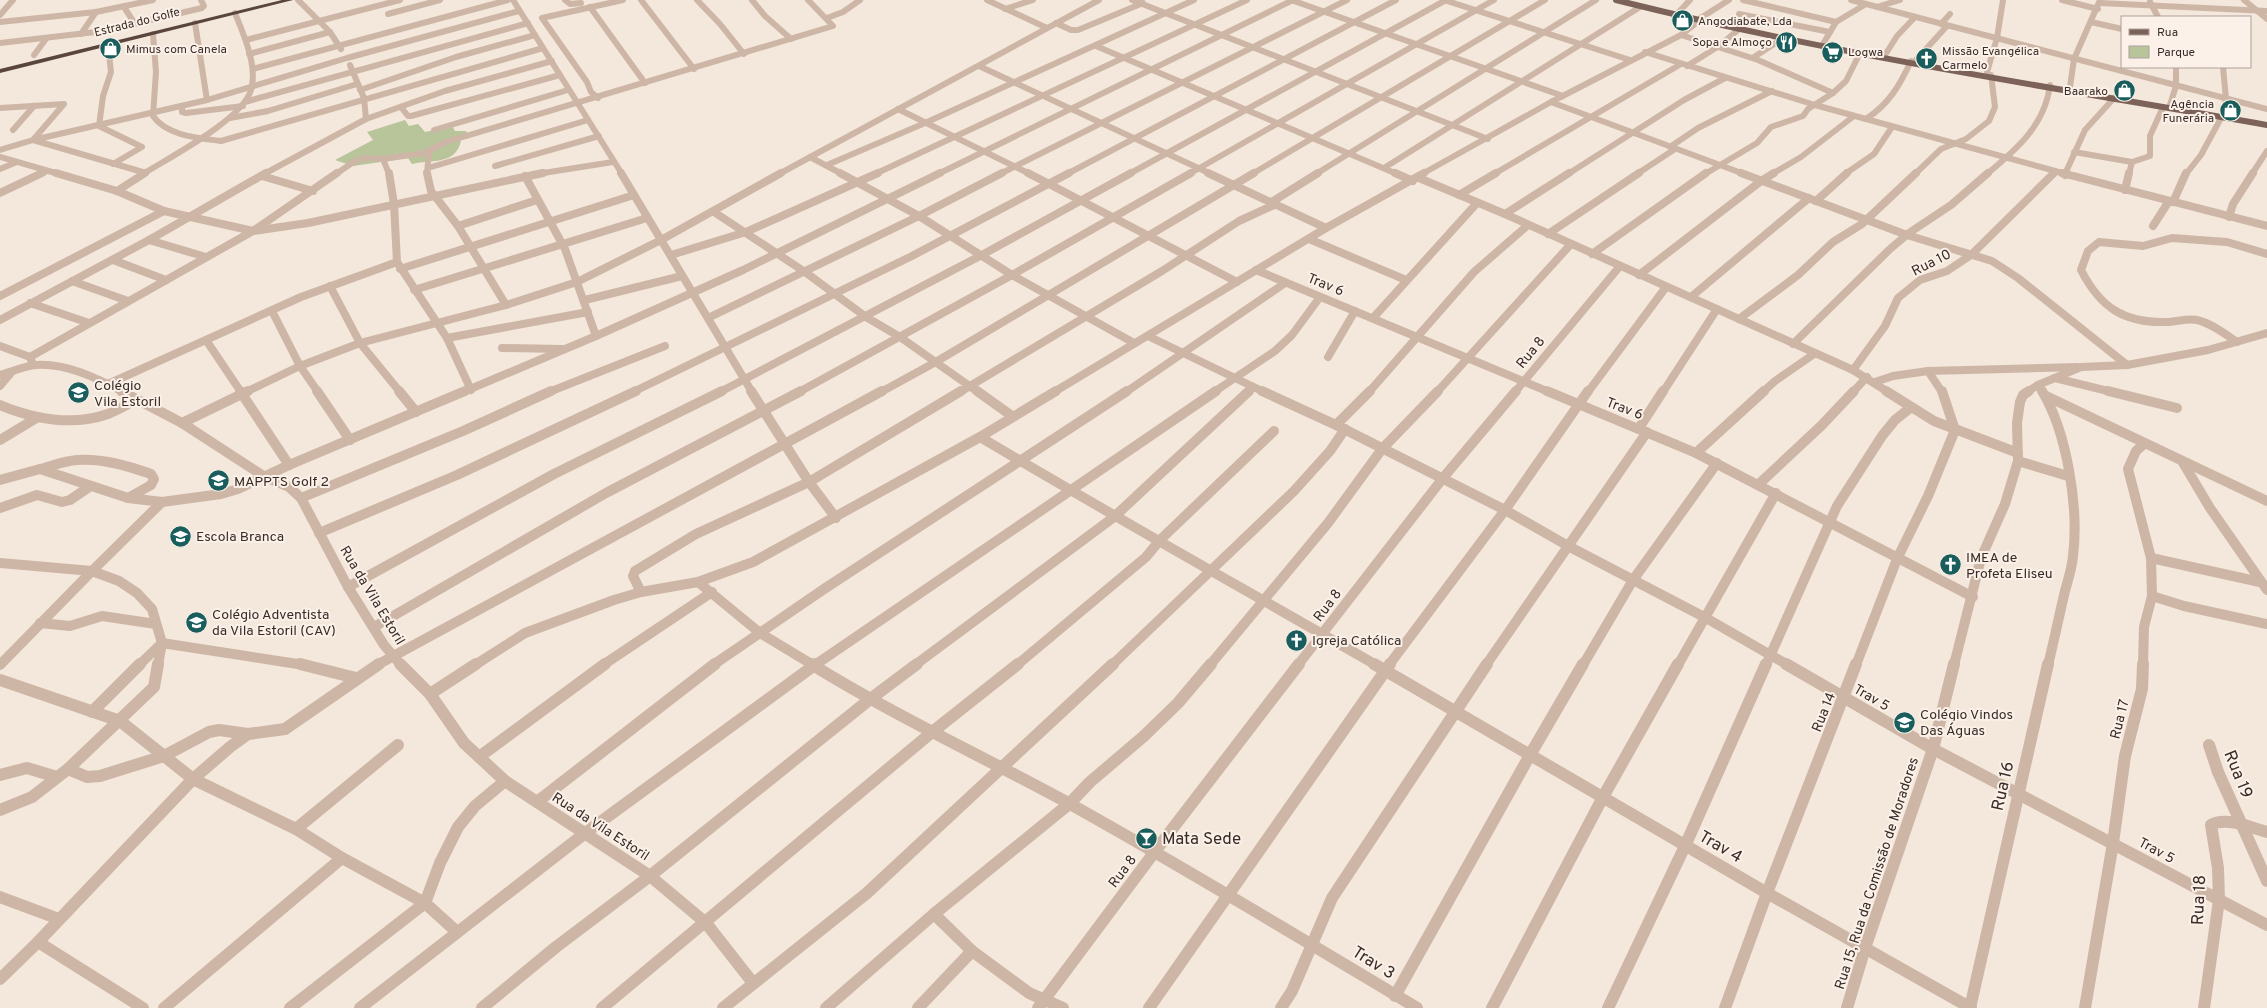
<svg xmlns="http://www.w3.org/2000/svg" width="2267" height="1008" font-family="Overpass,sans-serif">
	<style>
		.green { fill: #b8c49a }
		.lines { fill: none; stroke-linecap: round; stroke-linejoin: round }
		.minor-far3 { stroke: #cdb6a6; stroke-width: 6 }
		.minor-far2 { stroke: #cdb6a6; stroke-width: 8 }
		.minor-far1 { stroke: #cdb6a6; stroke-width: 10 }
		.minor { stroke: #cdb6a6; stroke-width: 12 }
		.major { stroke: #7c6258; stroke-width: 6 }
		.highway { fill: #5a453e; fill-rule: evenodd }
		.labels { text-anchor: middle; stroke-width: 4; stroke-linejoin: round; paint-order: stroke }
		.far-poi-label { font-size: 12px; fill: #392c28; stroke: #fbf1e8; text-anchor: start }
		.far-street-label { font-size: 12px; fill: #392c28; stroke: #fbf1e8 }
		.street-label { font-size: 14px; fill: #392c28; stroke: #fbf1e8 }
		.poi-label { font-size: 14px; fill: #392c28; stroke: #fbf1e8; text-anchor: start }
		.near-street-label { font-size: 17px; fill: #392c28; stroke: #fbf1e8 }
		.near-poi-label { font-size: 17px; fill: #392c28; stroke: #fbf1e8; text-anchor: start }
	</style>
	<rect width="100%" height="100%" fill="#f4e7db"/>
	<path class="green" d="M405,120L409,126L418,124L425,132L452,126L455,131H466L468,135L457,141H461C455,166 431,159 412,164L408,158L353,166L335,160L373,140L367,132Z"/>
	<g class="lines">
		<g class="minor-far3">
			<path d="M298,0L330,32L341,49"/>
			<path d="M513,0L622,174"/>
			<path d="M565,0L570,4L581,3"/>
			<path d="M641,0L694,69"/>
			<path d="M697,0L720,24L744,54"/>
			<path d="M752,0L765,16L791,39"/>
			<path d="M987,0L1047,28"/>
			<path d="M1132,0L1488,139"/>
			<path d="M1291,0L1563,96"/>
			<path d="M1444,0L1630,60"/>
			<path d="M1743,0L1836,22"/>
			<path d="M1851,0L2267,109"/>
			<path d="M2062,0L2098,9"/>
			<path d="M2244,0L2267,19"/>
			<path d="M2150,2L2158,17"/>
			<path d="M2100,3L2267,11"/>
			<path d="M124,7L135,24"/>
			<path d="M590,7L645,83"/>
			<path d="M1877,7L1900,0"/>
			<path d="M1005,9L1033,0"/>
			<path d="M388,14L440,0"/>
			<path d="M1677,14L1690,0"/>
			<path d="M1739,14L1830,32"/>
			<path d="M0,15L13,0"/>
			<path d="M827,18L843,12L860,0"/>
			<path d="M1699,19L1729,0"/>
			<path d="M0,22L96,12L153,0"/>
			<path d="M2091,22L2122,29"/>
			<path d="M195,23L207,100"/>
			<path d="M1056,23L1071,30H1078L1143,3"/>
			<path d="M1941,24L1950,14"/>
			<path d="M81,34L96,12"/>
			<path d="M153,34L156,72L153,116C167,136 199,138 221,141L543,48"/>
			<path d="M1681,35L1758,60L1833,93"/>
			<path d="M246,40L400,0"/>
			<path d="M0,43L104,31L202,8L204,6L201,0"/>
			<path d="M1823,44L1836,22L1866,4"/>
			<path d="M108,45L111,72L103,96L99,126L142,147L113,164"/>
			<path d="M1096,46L1397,174"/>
			<path d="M1645,52L1815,105L2066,174"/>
			<path d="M249,54L330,32"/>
			<path d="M34,55L46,39"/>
			<path d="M1885,55L1897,36L1915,17"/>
			<path d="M1754,57L1782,39"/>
			<path d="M1916,60L1947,26"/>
			<path d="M350,65L364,98L366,119"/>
			<path d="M979,66L1211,174"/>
			<path d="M1687,66L1719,46L1738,30"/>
			<path d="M2223,67L2226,99L2224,114"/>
			<path d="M253,69L508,0"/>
			<path d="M1987,72L1997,38L2003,0"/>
			<path d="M2070,87L2074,59L2100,0"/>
			<path d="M360,90L456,57L535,35"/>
			<path d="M598,98L591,92L587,82L542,18L623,0"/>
			<path d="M245,102L528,23"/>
			<path d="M1551,102L1744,174"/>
			<path d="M2170,105L2176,86V67"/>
			<path d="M182,106V112L186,113L243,106"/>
			<path d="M401,107L408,116H411L560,75"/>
			<path d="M0,108L64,104L33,140L146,173"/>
			<path d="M898,109L1030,174"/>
			<path d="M230,118L268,111L357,84"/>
			<path d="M1866,119C1889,104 1900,85 1911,61"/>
			<path d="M13,130L34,106"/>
			<path d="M434,130L568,90"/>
			<path d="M1670,147L1698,128L1772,91"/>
			<path d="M0,150L33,140L207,100L347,58L519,11"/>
			<path d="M2074,152L2132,162"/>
			<path d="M0,157L59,174"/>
			<path d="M810,157L842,174"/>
			<path d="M383,159L389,174"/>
			<path d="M827,165L925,123L1194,0"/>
			<path d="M495,166L599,136"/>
			<path d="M428,168L588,120"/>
			<path d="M1384,168L1640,7"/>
			<path d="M0,169L17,162"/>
			<path d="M40,174L47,171"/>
			<path d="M143,174C170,157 242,120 251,90C258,67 244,35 235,13"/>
			<path d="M264,174L366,119L445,91L552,61"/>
			<path d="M336,174L355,161L365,158L383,159L424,153L446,142L833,26L808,0"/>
			<path d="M427,174L429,151"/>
			<path d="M537,174L613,162"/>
			<path d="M779,174L1099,0"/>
			<path d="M875,174L1247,0"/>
			<path d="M938,174L1293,0"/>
			<path d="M1000,174L1347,0"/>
			<path d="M1067,174L1396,0"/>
			<path d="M1129,174L1446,0"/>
			<path d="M1189,174L1494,0"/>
			<path d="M1252,174L1545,0"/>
			<path d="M1316,174L1596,0"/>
			<path d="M1422,174L1551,102L1681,35L1699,21"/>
			<path d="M1494,174L1681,64"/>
			<path d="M1568,174L1684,100L1725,78"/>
			<path d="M1637,174L1675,149"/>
			<path d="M1705,174L1757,143L1771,127L1803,116L1808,109L1833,93L1846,81L1860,53"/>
			<path d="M1772,174L1801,157L1854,116"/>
			<path d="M1845,174L1874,154L1892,127"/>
			<path d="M1915,174L1941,149L1966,139L1989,121L1995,107L1991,75"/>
			<path d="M1987,174C2017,149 2045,125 2050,85"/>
			<path d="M2053,174L2055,172"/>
			<path d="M2065,174L2085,130L2115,97"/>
			<path d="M2129,174L2132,162L2150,156V136L2163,107"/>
			<path d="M2186,174L2201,155L2221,118"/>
			<path d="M2252,174L2267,151"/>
		</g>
		<g class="minor-far2">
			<path d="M56,173L117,191L164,211L253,231L308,223L543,173"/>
			<path d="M389,173L394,204L397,262L447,338L471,390"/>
			<path d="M427,173L431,191L458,226L506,305"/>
			<path d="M621,173L752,392"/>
			<path d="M840,173L919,216L1012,275L1134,343"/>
			<path d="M1028,173L1237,282"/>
			<path d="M1208,173L1326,228"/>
			<path d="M1395,173L1413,181"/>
			<path d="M1741,173L1907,235L1992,261L2018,278L2127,365"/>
			<path d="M2062,173L2267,226"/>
			<path d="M2065,175L2066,173"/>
			<path d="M262,176L313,191"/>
			<path d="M525,176L565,249L596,336"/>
			<path d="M1419,178L1505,214L1853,370L1888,392"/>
			<path d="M2125,190L2129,173"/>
			<path d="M117,191L145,173"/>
			<path d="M0,193L42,173"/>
			<path d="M1459,195L1496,173"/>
			<path d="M1816,201L1847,173"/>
			<path d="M2173,202L2186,173"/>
			<path d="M1270,203L1318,173"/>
			<path d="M714,212L805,272L866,317L900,337L978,392"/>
			<path d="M1505,214L1569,173"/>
			<path d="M2229,217L2233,204L2253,173"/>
			<path d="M458,226L537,200"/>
			<path d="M2153,226L2169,201"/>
			<path d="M1548,234L1639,173"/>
			<path d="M1309,239L1406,280"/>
			<path d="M149,240L206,257"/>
			<path d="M1592,254L1706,173"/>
			<path d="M671,255L746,232L878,173"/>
			<path d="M113,260L166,280"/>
			<path d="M400,269L634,195"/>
			<path d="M1256,270L1549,392"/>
			<path d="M1639,275L1761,181L1774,173"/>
			<path d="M72,281L128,301"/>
			<path d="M330,286L360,343L400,392"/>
			<path d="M414,290L647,218"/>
			<path d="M0,296L164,211"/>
			<path d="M1691,297L1809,198"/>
			<path d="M585,300L682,276"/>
			<path d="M30,303L89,323"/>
			<path d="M272,311L300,366L318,392"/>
			<path d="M708,318L919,216L1002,173"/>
			<path d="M1373,318L1477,203"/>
			<path d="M1739,319L1798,275L1833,242L1862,224L1916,173"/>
			<path d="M0,320L149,240L266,173"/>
			<path d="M1148,336L1264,392"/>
			<path d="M447,338L588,312"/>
			<path d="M206,340L241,392"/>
			<path d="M2237,342C2225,334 2211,323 2197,320C2187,318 2176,322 2166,322C2123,323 2100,307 2081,270L2088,251L2099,242L2143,246L2172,238L2227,242L2267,254"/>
			<path d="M1793,344L1890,249L1909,233L1951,205L1988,173"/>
			<path d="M0,346L30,357L32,362"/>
			<path d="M502,348L562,349"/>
			<path d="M30,357L253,231L337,173"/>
			<path d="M1328,357L1355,311"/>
			<path d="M1853,370L1885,326L1898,298L1920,280L1947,271L1971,255L2054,173"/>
			<path d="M1928,371L1942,392"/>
			<path d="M0,375C11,372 24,366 36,365C66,363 97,378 123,392"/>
			<path d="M2055,378L2112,392"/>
			<path d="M1875,382L1893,376L1928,371L2077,367"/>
			<path d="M108,384L301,297L397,262"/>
			<path d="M2038,385L2042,392"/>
			<path d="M0,386L11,373"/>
			<path d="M246,392L300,366L360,343L506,305L577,282L661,240L781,173"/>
			<path d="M463,392L596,336L743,270L940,173"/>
			<path d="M549,392L665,346"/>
			<path d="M633,392L910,257L1069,173"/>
			<path d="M720,392L980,256L1131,173"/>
			<path d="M799,392L1012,275L1191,173"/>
			<path d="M881,392L934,363L1254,173"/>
			<path d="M960,392L1162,271L1239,221L1274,205"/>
			<path d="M1054,392L1326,228L1424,173"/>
			<path d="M1126,392L1285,283"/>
			<path d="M1214,392L1275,351L1292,335L1320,297"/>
			<path d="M1248,392L1253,387"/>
			<path d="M1369,392L1474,272L1528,225"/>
			<path d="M1437,392L1571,244"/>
			<path d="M1515,392L1620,266"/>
			<path d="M1588,392L1666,287"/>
			<path d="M1663,392L1717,309"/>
			<path d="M1763,392L1775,381L1814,354"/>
			<path d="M1853,392L1867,377"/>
			<path d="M2027,392L2038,385L2081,367L2127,365L2208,350L2267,333"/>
		</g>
		<g class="minor-far1">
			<path d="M121,391L182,423L265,477L289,487L301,498L348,587L384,645L401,665"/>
			<path d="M240,391L289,465"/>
			<path d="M317,391L350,440"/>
			<path d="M399,391L416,412"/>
			<path d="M751,391L809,482L836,518"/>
			<path d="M977,391L1012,416"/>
			<path d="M1262,391L1336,425L1505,510L1570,547L1706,618L1788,665"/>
			<path d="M1547,391L1696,453L1973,597"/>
			<path d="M1886,391L1934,421L2018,453"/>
			<path d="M1942,391L1955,430"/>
			<path d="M2042,391C2067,432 2079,508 2073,556C2072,568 2068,580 2065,591C2059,616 2054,641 2048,665"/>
			<path d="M2108,391L2177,408"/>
			<path d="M2046,396L2267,501"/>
			<path d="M0,405C34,419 73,426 108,414C118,410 127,405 136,400"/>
			<path d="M182,423L248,391"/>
			<path d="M1336,425L1370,391"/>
			<path d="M1639,428L1663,391"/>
			<path d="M980,437C1111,515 1244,589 1376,665"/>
			<path d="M0,440L38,417"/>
			<path d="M1696,453L1764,391"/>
			<path d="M2018,461L2068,476"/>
			<path d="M2182,461L2210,508L2267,590"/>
			<path d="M40,469C52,466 64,461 77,460C102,458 128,466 151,474L154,479L151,485L128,498"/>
			<path d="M0,480L40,469L128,498L162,502L221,494L238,489L289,465L465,391"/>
			<path d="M1760,483L1822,425L1854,391"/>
			<path d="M301,498L463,431L551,391"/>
			<path d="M0,508L37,495L62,502L70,500L89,487"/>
			<path d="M319,533L457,475L636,391"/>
			<path d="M2151,558L2260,582"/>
			<path d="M0,563L92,571"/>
			<path d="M698,582L760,633L813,665"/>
			<path d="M348,587L554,474L722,391"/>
			<path d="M641,592L633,576L635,571L696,534L809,482L961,391"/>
			<path d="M2152,596L2184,606L2267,624"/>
			<path d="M40,623L70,626L102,616L156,624"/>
			<path d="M374,627L606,493L801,391"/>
			<path d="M0,665L92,571"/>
			<path d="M139,665L162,643L304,665"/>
			<path d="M158,665L162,643L152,609L137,593L119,581L92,571L162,502"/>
			<path d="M377,665L882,391"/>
			<path d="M475,665L525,633L614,600L641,592L698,582L753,562L980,437L1056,391"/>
			<path d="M603,665L712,592"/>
			<path d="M713,665L824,589L1127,391"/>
			<path d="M815,665L1216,391"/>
			<path d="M915,665L1114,517L1249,391"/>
			<path d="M1017,665L1146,557L1160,540L1274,431"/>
			<path d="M1112,665L1294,491L1330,451L1345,429"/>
			<path d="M1210,665L1328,523L1382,449L1438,391"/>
			<path d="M1298,665L1443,478L1516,391"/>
			<path d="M1389,665L1505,510L1588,391"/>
			<path d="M1486,665L1647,432"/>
			<path d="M1583,665L1633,580L1717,463"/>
			<path d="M1678,665L1776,493"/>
			<path d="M1766,665L1837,506L1882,436L1895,420L1910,408"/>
			<path d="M1856,665L1897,559L1928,496L1955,430"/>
			<path d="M1954,665L1981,558L2005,504L2018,461L2017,423L2020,402L2023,395L2029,391"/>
			<path d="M2143,665L2144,627L2152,596L2151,558L2128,469L2136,451L2144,444"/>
		</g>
		<g class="minor">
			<path d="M300,664L356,678"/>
			<path d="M400,664L430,694L464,743L505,781L650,876L706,923L753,983"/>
			<path d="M811,664C895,716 984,757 1070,804C1187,869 1302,939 1417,1008"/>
			<path d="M1374,664L1767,893L1971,1008"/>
			<path d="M1786,664L1933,749L2267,925"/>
			<path d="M0,680L120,721L193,779L296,829L342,858L425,903L457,932"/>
			<path d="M430,694L476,664"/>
			<path d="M92,712L140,664"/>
			<path d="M2209,745L2218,772L2267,881"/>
			<path d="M479,757L605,664"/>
			<path d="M68,769L87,777L100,776L164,756L209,732L219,730L248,734"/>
			<path d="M0,775L27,768L57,777"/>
			<path d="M537,802L715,664"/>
			<path d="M0,810L32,797L68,769L154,687L158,664"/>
			<path d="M296,829L398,745"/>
			<path d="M0,897L59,919"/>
			<path d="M934,914L972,951L1029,993L1063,1008"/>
			<path d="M0,979L38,942"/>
			<path d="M1395,996L1530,755L1583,664"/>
			<path d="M143,1008L38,942L193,779L230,747L248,734L285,729L379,664"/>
			<path d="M164,1008L342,858"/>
			<path d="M290,1008L425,903L440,863L458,827L475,806L505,781"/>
			<path d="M360,1008L584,834L816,664"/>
			<path d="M482,1008L556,947L650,876L869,700L917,664"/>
			<path d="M602,1008L931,733L1018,664"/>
			<path d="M723,1008L867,893L1113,664"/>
			<path d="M826,1008L934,914L1069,804L1090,782L1144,736L1178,703L1211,664"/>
			<path d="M918,1008L972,951"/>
			<path d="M1038,1008L1153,854L1299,664"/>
			<path d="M1149,1008L1390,664"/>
			<path d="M1281,1008L1292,991L1332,898L1487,664"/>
			<path d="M1492,1008L1603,797L1678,664"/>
			<path d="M1608,1008L1685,846L1766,664"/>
			<path d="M1725,1008L1767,893L1856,664"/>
			<path d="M1847,1008L1865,948L1933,749L1954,664"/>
			<path d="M1970,1008L2048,664"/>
			<path d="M2085,1008L2113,843L2125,756L2142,689L2143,664"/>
			<path d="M2204,1008L2219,900L2218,868L2211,825C2226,816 2252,828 2267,832"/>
		</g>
		<path class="major" d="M1616,0C1830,54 2050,87 2267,125"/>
		<path class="highway" d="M282,0H293L0,73V69Z"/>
	</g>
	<defs>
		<symbol id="shop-disc" viewBox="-11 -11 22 22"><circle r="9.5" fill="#1a5d5d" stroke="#fbf1e8"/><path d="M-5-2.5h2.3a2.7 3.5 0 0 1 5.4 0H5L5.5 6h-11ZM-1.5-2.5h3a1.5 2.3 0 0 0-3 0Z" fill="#fff"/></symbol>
		<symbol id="restaurant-disc" viewBox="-11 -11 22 22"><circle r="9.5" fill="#1a5d5d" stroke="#fbf1e8"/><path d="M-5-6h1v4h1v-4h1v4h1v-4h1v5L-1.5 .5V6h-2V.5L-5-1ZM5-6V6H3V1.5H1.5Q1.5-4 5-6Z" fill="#fff"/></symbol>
		<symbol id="supermarket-disc" viewBox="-11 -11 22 22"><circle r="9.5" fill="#1a5d5d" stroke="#fbf1e8"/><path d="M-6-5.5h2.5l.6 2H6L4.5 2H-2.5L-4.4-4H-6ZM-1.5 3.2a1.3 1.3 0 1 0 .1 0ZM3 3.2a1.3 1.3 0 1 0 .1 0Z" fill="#fff"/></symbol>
		<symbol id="church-disc" viewBox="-11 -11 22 22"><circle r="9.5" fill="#1a5d5d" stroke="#fbf1e8"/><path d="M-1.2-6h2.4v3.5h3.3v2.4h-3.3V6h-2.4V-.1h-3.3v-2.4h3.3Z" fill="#fff"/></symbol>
		<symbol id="school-disc" viewBox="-11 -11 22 22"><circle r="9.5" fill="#1a5d5d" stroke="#fbf1e8"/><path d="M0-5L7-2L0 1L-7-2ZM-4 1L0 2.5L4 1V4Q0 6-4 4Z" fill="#fff"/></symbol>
		<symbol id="university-disc" viewBox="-11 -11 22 22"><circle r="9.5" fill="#1a5d5d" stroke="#fbf1e8"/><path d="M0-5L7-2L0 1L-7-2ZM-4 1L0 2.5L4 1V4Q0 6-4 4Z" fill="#fff"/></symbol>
		<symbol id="bar-disc" viewBox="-11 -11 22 22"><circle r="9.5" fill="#1a5d5d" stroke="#fbf1e8"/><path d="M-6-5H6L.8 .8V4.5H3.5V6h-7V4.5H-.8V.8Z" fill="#fff"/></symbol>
	</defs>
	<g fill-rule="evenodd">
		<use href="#shop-disc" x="1670" y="8" width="25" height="25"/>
		<use href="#restaurant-disc" x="1774" y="30" width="25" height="25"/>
		<use href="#shop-disc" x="98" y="36" width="25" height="25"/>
		<use href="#supermarket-disc" x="1820" y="40" width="25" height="25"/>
		<use href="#church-disc" x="1914" y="46" width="25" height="25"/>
		<use href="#shop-disc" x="2112" y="78" width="25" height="25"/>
		<use href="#shop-disc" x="2218" y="98" width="25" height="25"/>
		<use href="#school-disc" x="66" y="380" width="25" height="25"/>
		<use href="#university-disc" x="206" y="468" width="25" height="25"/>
		<use href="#school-disc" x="168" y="524" width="25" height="25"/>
		<use href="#church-disc" x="1938" y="552" width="25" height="25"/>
		<use href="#school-disc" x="184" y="610" width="25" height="25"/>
		<use href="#church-disc" x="1284" y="628" width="25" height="25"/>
		<use href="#school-disc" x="1892" y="710" width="25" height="25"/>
		<use href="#bar-disc" x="1134" y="826" width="25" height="25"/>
	</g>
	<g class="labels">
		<g class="far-poi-label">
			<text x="1698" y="25">Angodiabate, Lda</text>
			<text x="1772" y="46" text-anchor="end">Sopa e Almoço</text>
			<text x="126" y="53">Mimus com Canela</text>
			<text x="1942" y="55">Missão Evangélica<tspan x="1942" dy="14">Carmelo</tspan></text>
			<text x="1848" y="56">Logwa</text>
			<text x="2108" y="95" text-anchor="end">Baarako</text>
			<text x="2214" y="108" text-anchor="end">Agência<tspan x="2214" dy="14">Funerária</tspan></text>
		</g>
		<g class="far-street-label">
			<text transform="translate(137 22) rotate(-14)" y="4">Estrada do Golfe</text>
		</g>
		<g class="street-label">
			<text transform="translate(1931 262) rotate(-27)" y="5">Rua 10</text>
			<text transform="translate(1326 284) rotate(22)" y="5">Trav 6</text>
			<text transform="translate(1530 352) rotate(-51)" y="5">Rua 8</text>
			<text transform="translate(1625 408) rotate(21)" y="5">Trav 6</text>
			<text transform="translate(373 595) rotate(59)" y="5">Rua da Vila Estoril</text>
			<text transform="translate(1327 605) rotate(-53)" y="5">Rua 8</text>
			<text transform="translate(1872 697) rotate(30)" y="5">Trav 5</text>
			<text transform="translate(1823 712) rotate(-68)" y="5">Rua 14</text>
			<text transform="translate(2119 719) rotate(-76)" y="5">Rua 17</text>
			<text transform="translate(601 826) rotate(33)" y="5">Rua da Vila Estoril</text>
			<text transform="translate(2157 850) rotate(28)" y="5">Trav 5</text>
			<text transform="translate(1122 871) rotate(-53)" y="5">Rua 8</text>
			<text transform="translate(1876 873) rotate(-72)" y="5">Rua 15, Rua da Comissão de Moradores</text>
		</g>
		<g class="poi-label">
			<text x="94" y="390">Colégio<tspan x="94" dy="16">Vila Estoril</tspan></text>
			<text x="234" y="486">MAPPTS Golf 2</text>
			<text x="196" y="541">Escola Branca</text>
			<text x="1966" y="562">IMEA de<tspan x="1966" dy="16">Profeta Eliseu</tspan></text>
			<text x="212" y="619">Colégio Adventista<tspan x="212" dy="16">da Vila Estoril (CAV)</tspan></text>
			<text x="1312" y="645">Igreja Católica</text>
			<text x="1920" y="719">Colégio Vindos<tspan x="1920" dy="16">Das Águas</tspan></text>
		</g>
		<g class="near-street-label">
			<text transform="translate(2239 774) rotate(68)" y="6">Rua 19</text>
			<text transform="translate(2002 786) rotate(-77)" y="6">Rua 16</text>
			<text transform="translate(1721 846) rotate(30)" y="6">Trav 4</text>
			<text transform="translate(2198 900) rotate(-87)" y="6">Rua 18</text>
			<text transform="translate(1374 962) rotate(32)" y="6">Trav 3</text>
		</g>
		<g class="near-poi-label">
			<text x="1162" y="844">Mata Sede</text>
		</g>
	</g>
	<rect x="2121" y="16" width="130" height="52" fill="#fbf1e8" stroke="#ada29b"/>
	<rect x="2129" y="29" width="20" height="6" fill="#7c6258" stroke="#ada29b"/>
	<text x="2157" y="36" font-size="12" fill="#392c28">Rua</text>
	<rect x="2129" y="46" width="20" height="12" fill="#b8c49a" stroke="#ada29b"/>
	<text x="2157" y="56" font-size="12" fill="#392c28">Parque</text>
</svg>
